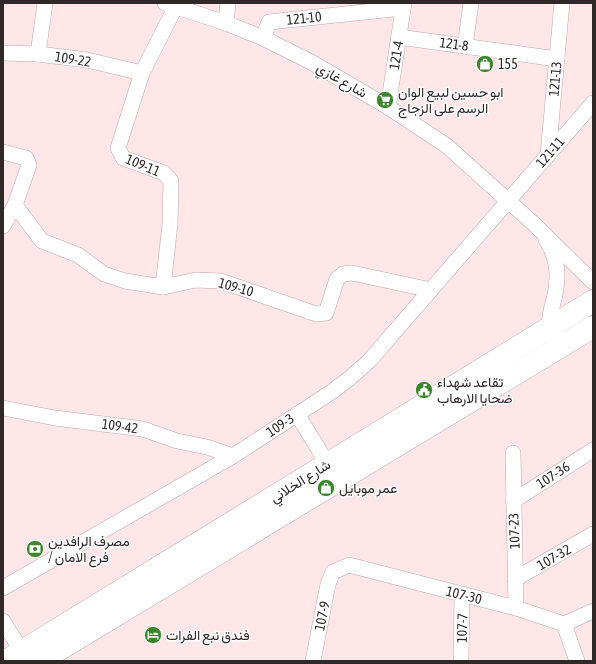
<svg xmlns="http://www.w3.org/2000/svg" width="596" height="664" font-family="'Asap Condensed',Vazirmatn,sans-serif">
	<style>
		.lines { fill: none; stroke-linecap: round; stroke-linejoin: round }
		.street-casing { stroke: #bda7a9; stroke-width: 16 }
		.secondary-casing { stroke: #bda7a9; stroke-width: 23 }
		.street { stroke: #fff; stroke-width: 15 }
		.secondary { stroke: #fff; stroke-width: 22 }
		.labels { text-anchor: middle; stroke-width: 3; stroke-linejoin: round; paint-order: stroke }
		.street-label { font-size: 14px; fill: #2f2728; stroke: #fff }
		.poi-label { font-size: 14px; fill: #2f2728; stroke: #fff; text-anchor: start }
	</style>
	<rect width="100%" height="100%" fill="#fee6e9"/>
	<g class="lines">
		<defs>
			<g id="street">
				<path d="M165,3L226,23L263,38L313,63L388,107L447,146L535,225L593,282"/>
				<path d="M226,23L228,3"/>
				<path d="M399,37L557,59"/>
				<path d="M263,38L269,22L403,8"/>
				<path d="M465,46L471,3"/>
				<path d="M3,53L38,54L87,60L142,73"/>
				<path d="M38,54L45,3"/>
				<path d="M388,107L404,3"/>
				<path d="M3,152L26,158L29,165L15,205L3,226"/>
				<path d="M548,155L562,3"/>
				<path d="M15,205L42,241L78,255L104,274L125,281L163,287L196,280L221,281L316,314L326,313L337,279L343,274L352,273L431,290"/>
				<path d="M546,240C557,256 559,276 555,295C552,309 546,320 553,334"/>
				<path d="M163,287L170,224L171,181L164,173L123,158L118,148L142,73L176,6"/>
				<path d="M3,408L55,418L143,429L177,441L207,447L233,456"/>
				<path d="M297,414L327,463"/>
				<path d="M513,453L516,608"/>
				<path d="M513,501L593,450"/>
				<path d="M515,579L593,534"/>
				<path d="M3,588L233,456L330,393L350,378L370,360L593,103"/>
				<path d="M3,621L22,652"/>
				<path d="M564,624L577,661"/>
				<path d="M313,661L328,584L333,572L349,565L516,608L564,624L593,611"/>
				<path d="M461,661L462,595"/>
			</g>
			<g id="secondary">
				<path d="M6,661L593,301"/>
				<path d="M40,661L593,327"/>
			</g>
		</defs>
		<use href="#street" class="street-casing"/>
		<use href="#secondary" class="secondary-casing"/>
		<use href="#street" class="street"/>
		<use href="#secondary" class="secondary"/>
	</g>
	<defs>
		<symbol id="shop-disc" viewBox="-11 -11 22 22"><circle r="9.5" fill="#3c852c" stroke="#fff"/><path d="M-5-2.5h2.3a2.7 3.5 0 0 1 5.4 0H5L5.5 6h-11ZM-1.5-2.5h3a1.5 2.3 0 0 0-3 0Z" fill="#fff"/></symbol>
		<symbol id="supermarket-disc" viewBox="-11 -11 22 22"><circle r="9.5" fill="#3c852c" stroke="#fff"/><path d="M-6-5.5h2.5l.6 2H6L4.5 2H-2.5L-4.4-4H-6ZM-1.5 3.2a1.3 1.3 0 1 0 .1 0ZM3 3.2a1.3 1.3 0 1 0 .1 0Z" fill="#fff"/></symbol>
		<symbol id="civic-disc" viewBox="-11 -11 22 22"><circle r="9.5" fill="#3c852c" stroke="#fff"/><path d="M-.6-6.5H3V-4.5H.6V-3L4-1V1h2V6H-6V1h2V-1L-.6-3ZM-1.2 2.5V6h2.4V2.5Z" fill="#fff"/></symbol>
		<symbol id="bank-disc" viewBox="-11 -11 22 22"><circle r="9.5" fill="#3c852c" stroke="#fff"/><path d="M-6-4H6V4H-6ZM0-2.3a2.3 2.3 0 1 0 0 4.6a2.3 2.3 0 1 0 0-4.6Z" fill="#fff"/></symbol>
		<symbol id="hotel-disc" viewBox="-11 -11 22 22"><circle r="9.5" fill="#3c852c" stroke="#fff"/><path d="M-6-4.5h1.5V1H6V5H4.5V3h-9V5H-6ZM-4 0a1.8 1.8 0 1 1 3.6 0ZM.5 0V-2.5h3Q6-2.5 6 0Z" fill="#fff"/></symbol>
	</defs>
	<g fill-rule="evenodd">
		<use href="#shop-disc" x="475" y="54" width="20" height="20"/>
		<use href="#supermarket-disc" x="375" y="90" width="20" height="20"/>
		<use href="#civic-disc" x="414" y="380" width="20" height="20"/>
		<use href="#shop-disc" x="316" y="478" width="20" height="20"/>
		<use href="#bank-disc" x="25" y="539" width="20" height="20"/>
		<use href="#hotel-disc" x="143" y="625" width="20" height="20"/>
	</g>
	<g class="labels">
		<g class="street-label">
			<text transform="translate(304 18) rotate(-6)" y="5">121-10</text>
			<text transform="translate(454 44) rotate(8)" y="5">121-8</text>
			<text transform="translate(396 55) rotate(-81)" y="5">121-4</text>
			<text transform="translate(73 59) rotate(9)" y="5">109-22</text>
			<text transform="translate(555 79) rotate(-85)" y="5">121-13</text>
			<text transform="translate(342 80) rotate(30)" y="5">شارع غازي</text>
			<text transform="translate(550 152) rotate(-49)" y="5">121-11</text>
			<text transform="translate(143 165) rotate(23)" y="5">109-11</text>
			<text transform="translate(236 287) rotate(16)" y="5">109-10</text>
			<text transform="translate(280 425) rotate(-34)" y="5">109-3</text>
			<text transform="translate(120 426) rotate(8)" y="5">109-42</text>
			<text transform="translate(553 475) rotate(-33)" y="5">107-36</text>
			<text transform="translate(300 481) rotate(-32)" y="5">شارع الخلاني</text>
			<text transform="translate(514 531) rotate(-92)" y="5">107-23</text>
			<text transform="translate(554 557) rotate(-30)" y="5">107-32</text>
			<text transform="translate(464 595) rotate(14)" y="5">107-30</text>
			<text transform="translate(322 616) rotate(-79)" y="5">107-9</text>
			<text transform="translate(462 628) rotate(-89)" y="5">107-7</text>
		</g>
		<g class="poi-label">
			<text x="498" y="69">155</text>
			<text x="398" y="97">ابو حسين لبيع الوان<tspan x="398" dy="16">الرسم على الزجاج</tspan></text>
			<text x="437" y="387">تقاعد شهداء<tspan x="437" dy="16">ضحايا الارهاب</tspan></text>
			<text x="339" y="493">عمر موبايل</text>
			<text x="48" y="546">مصرف الرافدين<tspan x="48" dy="16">/ فرع الامان</tspan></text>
			<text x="166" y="640">فندق نبع الفرات</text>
		</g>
	</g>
	<rect width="596" height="664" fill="none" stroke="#2f2728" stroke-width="8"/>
</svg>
